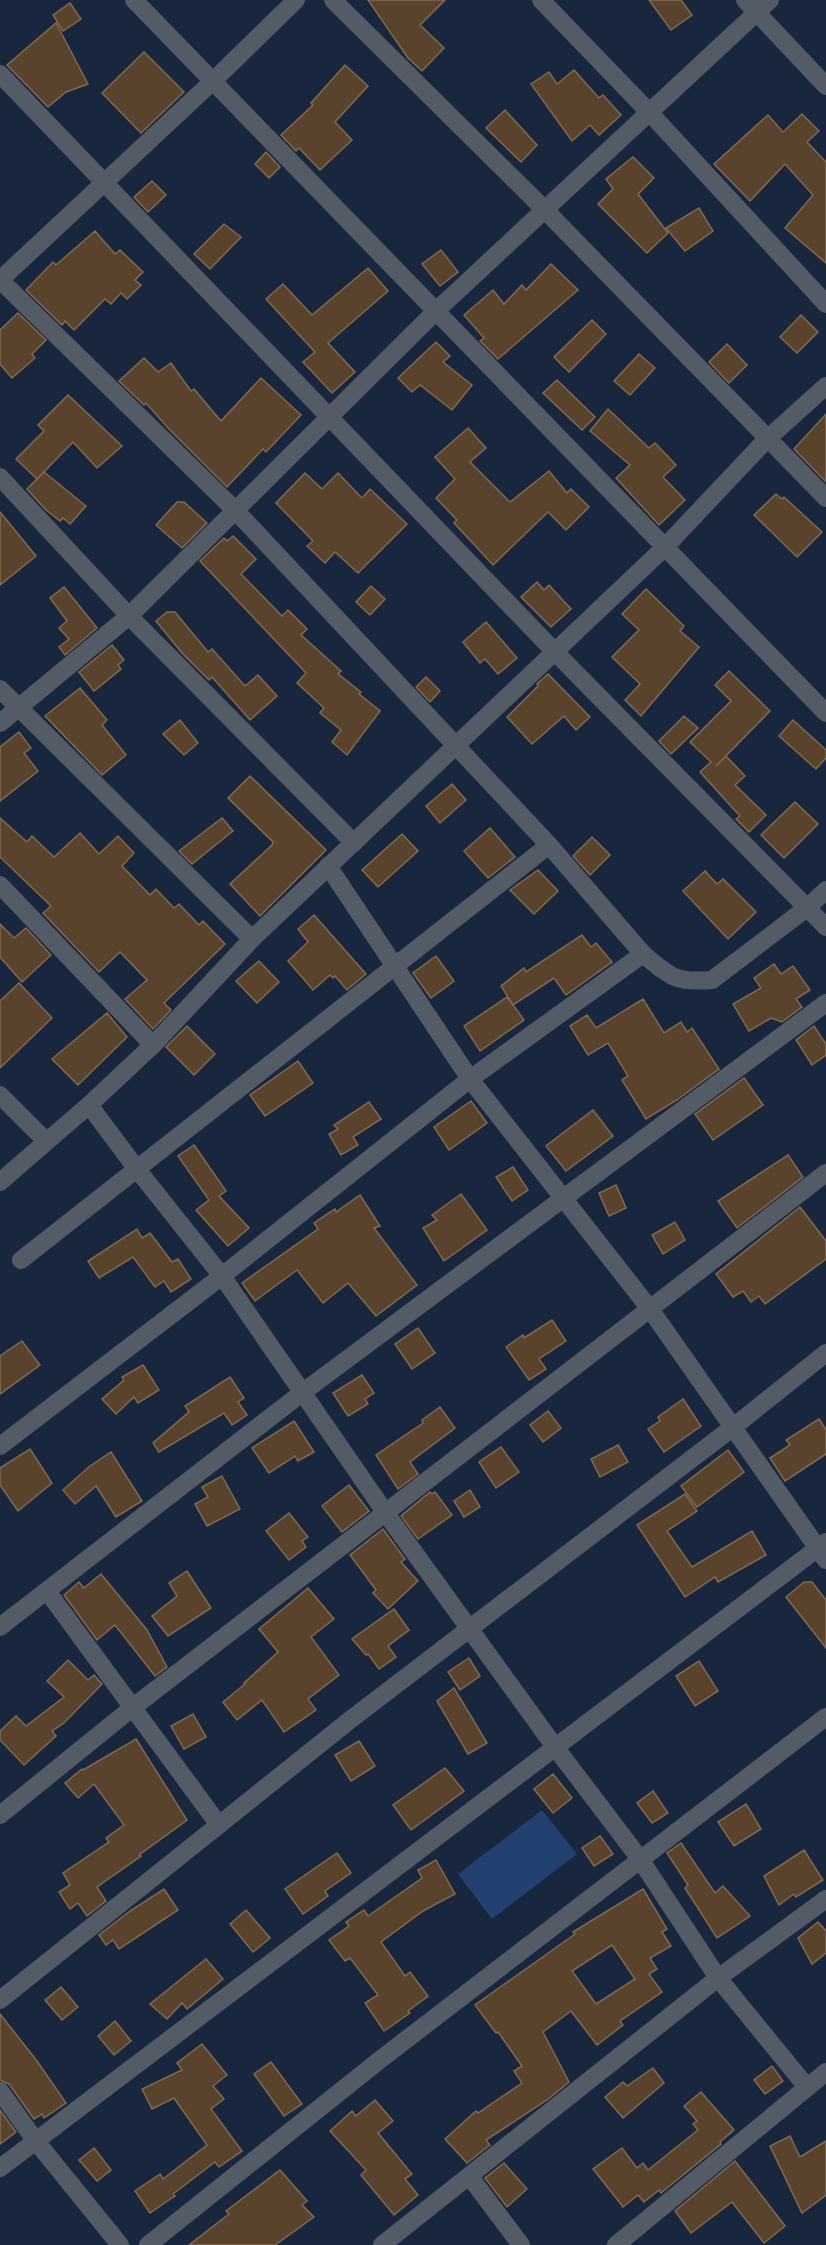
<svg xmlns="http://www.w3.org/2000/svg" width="826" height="2245" font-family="'IBM Plex Serif',serif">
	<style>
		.green { fill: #224170 }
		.building { fill: #5a432c; stroke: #826951; stroke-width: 1.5; fill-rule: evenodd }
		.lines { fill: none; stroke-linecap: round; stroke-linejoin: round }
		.minor { stroke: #535b66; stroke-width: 18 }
	</style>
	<rect width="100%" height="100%" fill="#18273e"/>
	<path class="green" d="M542,1810L577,1854L492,1919L458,1874Z"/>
	<g class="building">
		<path d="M368,0H445L420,25L444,48L422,71L408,58Z"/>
		<path d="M649,0H681L692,15L671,30Z"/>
		<path d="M70,3L81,19L63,31L53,15Z"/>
		<path d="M56,23L88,84L66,92L48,107L7,65Z"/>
		<path d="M144,52L184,92L141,133L102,93Z"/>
		<path d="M345,65L368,86L335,122L352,140L320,170L299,148L296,151L281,135L313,105L311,103Z"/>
		<path d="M574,70L599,98L603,95L621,115L599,135L590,125L572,141L531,84L549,72L557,84Z"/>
		<path d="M505,110L537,145L521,162L486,128Z"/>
		<path d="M802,114L819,131L807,142L826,162V263L785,228L813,195L785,164L750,201L714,164L768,115L783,132Z"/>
		<path d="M266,152L280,167L269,178L255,164Z"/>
		<path d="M633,157L654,178L638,194L668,233L647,253L598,204L613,189L606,179Z"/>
		<path d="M152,181L166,195L148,212L134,197Z"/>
		<path d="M699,208L713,231L685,251L666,228Z"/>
		<path d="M224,224L241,237L210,269L194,254Z"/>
		<path d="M95,231L115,254L120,250L143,272L135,280L141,285L127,299L121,293L111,304L105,299L74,330L65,321L62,325L26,290L53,262L56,265Z"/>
		<path d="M441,250L458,272L440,286L422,264Z"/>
		<path d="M551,264L578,290L498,359L480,341L484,338L464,315L493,290L504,304L522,285L526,290Z"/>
		<path d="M368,268L388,291L328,343L355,372L332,393L303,362L315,352L266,299L283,284L312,315Z"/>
		<path d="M18,313L46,340L32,354L35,358L12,378L0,364V330Z"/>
		<path d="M801,315L818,332L797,353L780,337Z"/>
		<path d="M592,320L606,334L569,372L554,357Z"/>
		<path d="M436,342L450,356L443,362L472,385L452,410L420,385L412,392L398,378Z"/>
		<path d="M727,344L747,365L729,383L709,362Z"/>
		<path d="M639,354L655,368L630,395L614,381Z"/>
		<path d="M144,358L158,372L171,363L191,391L194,389L221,421L261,378L301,415L266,452L263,449L227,487L168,428L146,403L144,405L119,381Z"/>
		<path d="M557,380L595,417L582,430L543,393Z"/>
		<path d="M68,395L122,446L97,468L73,442L37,479L16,459L44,431L38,425Z"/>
		<path d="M608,409L649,448L655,443L676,465L663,477L685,500L659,525L616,478L630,465L590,431Z"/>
		<path d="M826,414V482L794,449Z"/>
		<path d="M468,428L486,448L470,462L510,502L549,471L567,493L571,489L589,507L566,530L548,512L493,565L454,523L457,520L436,498L455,479L435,457Z"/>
		<path d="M44,472L86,506L70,524L63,518L60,521L46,510L27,489Z"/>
		<path d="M305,473L322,489L338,473L362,498L370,489L407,524L358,573L335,552L325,563L307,546L313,541L276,503Z"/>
		<path d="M776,494L782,499L784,497L822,532L797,557L754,515Z"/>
		<path d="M177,502H184L207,523L182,548L156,525Z"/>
		<path d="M0,512L36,556L0,585Z"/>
		<path d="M233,536L256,559L241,574L282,616L288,610L307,629L301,635L341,671L338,674L361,692L359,694L380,711L347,755L332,742L341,730L320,713L324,708L297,683L306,673L200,561L224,538L227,541Z"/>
		<path d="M537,582L544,590L549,585L571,609L551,627L521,597Z"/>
		<path d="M371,586L385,599L370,615L356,602Z"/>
		<path d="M64,587L97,628L65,655L59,647L69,639L59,628L67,621L50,598Z"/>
		<path d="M646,589L684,626L680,631L699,647L641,716L625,700L640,684L612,657L639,630L622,614Z"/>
		<path d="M167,612H175L208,652L212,649L245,686L258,675L277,696L250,720L212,677L209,680L182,653L156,621Z"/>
		<path d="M486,622L517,658L498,674L485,659L480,663L463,642Z"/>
		<path d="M112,645L124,660L118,665L121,669L94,691L79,672Z"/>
		<path d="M729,671L770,711L716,766L726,756L745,776L735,785L766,815L749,832L736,819L740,816L700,772L711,762L690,742L731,701L715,685Z"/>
		<path d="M548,674L590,717L576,730L564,716L532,744L507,717L538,686L537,684Z"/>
		<path d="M426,677L440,691L430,702L416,687Z"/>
		<path d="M80,688L107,720L102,725L126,755L102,775L45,716Z"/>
		<path d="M684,716L698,728L671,754L659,741Z"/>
		<path d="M180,720L198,743L184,755L163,734Z"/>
		<path d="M793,720L826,750V758L816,769L779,736Z"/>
		<path d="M19,732L31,748L24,753L38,771L0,801V747Z"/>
		<path d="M250,776L326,850L260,916L230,884L272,845L273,842L228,798Z"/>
		<path d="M452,784L466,800L440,823L426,806Z"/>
		<path d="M795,802L818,824L784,858L761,835Z"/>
		<path d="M0,818L27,842L32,836L54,857L80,833L99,854L118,836L134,853L122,866L150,895L156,889L174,908L179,904L199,925L203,921L225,944L164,1003L171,1010L153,1029L125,999L147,980L120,952L99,972L43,913L51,906L0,857Z"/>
		<path d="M222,818L233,831L192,864L179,851Z"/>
		<path d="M490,828L515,857L488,878L464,851Z"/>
		<path d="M402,834L418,851L378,887L362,870Z"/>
		<path d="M592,837L610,855L590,875L573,856Z"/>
		<path d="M538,870L558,891L534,914L510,890Z"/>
		<path d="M705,871L717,884L723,879L756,912L728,939L683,891Z"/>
		<path d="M314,915L366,974L347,990L335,976L333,978L330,975L313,990L288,961L308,942L298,929Z"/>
		<path d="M0,924L14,938L26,928L51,955L22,982L0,957Z"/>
		<path d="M582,935L591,947L596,943L612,962L566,995L554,978L513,1005L501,986L524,968L526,972Z"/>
		<path d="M436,956L454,981L431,998L413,973Z"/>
		<path d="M259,961L279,982L257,1003L236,981Z"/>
		<path d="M774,964L781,974L793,966L810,990L796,999L802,1007L782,1022L771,1018L749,1031L733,1004L761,988L754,978Z"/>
		<path d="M19,983L52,1018L0,1068V1001Z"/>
		<path d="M507,997L524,1020L480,1051L464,1026Z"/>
		<path d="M643,999L664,1033L681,1022L687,1032L692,1028L719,1069L677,1100L646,1119L622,1080L628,1076L608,1043L588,1055L570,1026L587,1015L596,1028Z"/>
		<path d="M107,1013L127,1037L78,1085L52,1059Z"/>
		<path d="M187,1026L215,1054L194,1075L166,1047Z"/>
		<path d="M814,1026L826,1044V1055L812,1065L796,1040Z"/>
		<path d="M298,1061L313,1083L265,1116L250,1095Z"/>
		<path d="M744,1078L763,1105L713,1140L695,1114Z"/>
		<path d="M471,1101L487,1123L449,1150L434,1127Z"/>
		<path d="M369,1102L381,1119L353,1137L358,1145L341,1155L329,1134L338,1129L334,1125Z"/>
		<path d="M593,1110L613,1136L566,1171L546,1146Z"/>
		<path d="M194,1145L226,1191L219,1196L249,1228L228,1246L196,1210L209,1200L178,1156Z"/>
		<path d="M788,1155L803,1177L737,1228L718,1201Z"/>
		<path d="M513,1167L528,1190L512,1201L496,1177Z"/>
		<path d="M616,1185L626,1208L609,1216L599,1193Z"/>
		<path d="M461,1194L487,1230L444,1261L423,1228L437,1220L432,1215Z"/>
		<path d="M360,1195L380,1226L374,1228L417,1285L376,1316L348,1283L323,1303L297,1270L255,1301L242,1283L318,1229L314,1223L335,1209L336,1212Z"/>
		<path d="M800,1207L826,1241V1259L765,1304L759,1296L751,1302L743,1291L733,1297L716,1274Z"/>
		<path d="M675,1222L685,1240L663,1254L652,1235Z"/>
		<path d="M137,1229L142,1238L150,1233L172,1262L178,1259L191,1279L171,1292L164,1281L155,1287L133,1257L99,1278L88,1261Z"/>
		<path d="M552,1320L566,1341L539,1359L546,1369L529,1380L506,1347L523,1335L524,1338Z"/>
		<path d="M418,1328L435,1353L412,1369L395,1344Z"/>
		<path d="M22,1341L40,1365L0,1394V1356Z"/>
		<path d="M143,1365L159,1390L138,1403L134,1397L116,1414L102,1399L124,1380L122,1377Z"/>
		<path d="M362,1375L374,1393L365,1399L368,1404L348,1416L333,1393Z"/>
		<path d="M230,1377L244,1398L238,1402L247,1415L232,1425L224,1413L159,1452L153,1443L189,1412L185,1406Z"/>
		<path d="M683,1399L701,1426L664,1452L648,1429L660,1421L658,1417L662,1414Z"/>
		<path d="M440,1407L455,1428L410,1462L418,1474L398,1489L376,1455L423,1423L422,1420Z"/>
		<path d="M548,1411L561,1428L543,1442L530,1425Z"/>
		<path d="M819,1419L826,1430V1454L785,1481L770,1458L790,1445L786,1440Z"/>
		<path d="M294,1421L314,1452L298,1461L295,1456L269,1473L252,1448Z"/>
		<path d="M618,1445L628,1462L600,1477L591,1459Z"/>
		<path d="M501,1447L519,1472L496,1488L479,1462Z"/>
		<path d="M30,1449L52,1483L18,1511L0,1485V1468Z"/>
		<path d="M728,1450L744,1472L697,1507L681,1486Z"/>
		<path d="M111,1452L142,1501L116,1517L96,1486L75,1504L63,1490L90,1466Z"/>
		<path d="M222,1476L240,1509L207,1526L195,1504L208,1497L202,1487Z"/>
		<path d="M349,1485L369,1511L342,1532L322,1506Z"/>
		<path d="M470,1490L480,1507L464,1517L454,1501Z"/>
		<path d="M430,1492L432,1494L435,1492L452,1515L418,1539L401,1516Z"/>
		<path d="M685,1494L697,1511L667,1531L692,1567L752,1531L766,1555L718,1582L715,1577L685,1597L637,1525Z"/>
		<path d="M289,1513L308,1537L302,1541L306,1547L289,1560L266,1531Z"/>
		<path d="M383,1529L405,1559L401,1562L418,1581L388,1609L373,1593L376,1590L350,1555Z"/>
		<path d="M187,1571L211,1608L168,1636L152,1616L177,1596L169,1583Z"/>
		<path d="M101,1574L147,1630L167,1667L155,1676L115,1625L97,1640L64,1595L79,1582L84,1588Z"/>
		<path d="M804,1582H812L826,1600V1648L786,1597Z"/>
		<path d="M308,1588L334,1619L311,1637L339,1675L308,1699L316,1710L284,1732L262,1700L237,1720L223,1702L245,1684L244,1683L278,1652L259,1629Z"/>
		<path d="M394,1609L409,1630L388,1646L396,1657L379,1669L368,1654L366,1655L352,1639Z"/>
		<path d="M469,1658L480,1676L460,1690L448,1672Z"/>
		<path d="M68,1660L88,1680L94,1675L102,1684L64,1723L52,1731L56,1736L24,1765L0,1740V1731L16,1716L26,1726L64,1697L47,1681Z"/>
		<path d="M699,1661L718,1691L695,1706L676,1676Z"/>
		<path d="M454,1688L487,1743L468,1754L437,1701Z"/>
		<path d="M193,1714L206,1737L184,1749L171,1726Z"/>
		<path d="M136,1739L187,1820L139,1855L141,1856L97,1887L106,1901L87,1916L78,1903L70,1909L59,1892L70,1885L63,1873L109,1842L106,1838L124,1825L94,1784L78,1798L65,1783L82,1769L83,1770Z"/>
		<path d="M359,1741L375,1766L351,1781L335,1755Z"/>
		<path d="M445,1768L464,1791L411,1830L393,1805Z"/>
		<path d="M553,1774L572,1798L553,1813L534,1789Z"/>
		<path d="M653,1791L668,1813L652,1823L637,1803Z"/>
		<path d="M746,1804L761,1829L734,1846L718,1822Z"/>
		<path d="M600,1836L613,1854L594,1866L582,1848Z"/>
		<path d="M681,1843L715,1893L723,1886L750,1916L717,1938L685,1888L688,1885L667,1853Z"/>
		<path d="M804,1850L823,1880L796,1897L794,1894L779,1905L764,1876Z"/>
		<path d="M337,1853L351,1873L325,1891L328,1896L303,1914L285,1889Z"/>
		<path d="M436,1860L455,1894L423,1911L381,1942L405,1976L410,1972L428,1996L408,2011L410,2013L384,2031L365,2003L378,1995L350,1958L345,1961L329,1940L349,1926L346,1922L364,1910L368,1916L422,1878L418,1870Z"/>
		<path d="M164,1889L178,1910L119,1949L113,1940L106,1945L99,1935L130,1911Z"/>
		<path d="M643,1889L667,1929L662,1932L671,1946L650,1958L657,1969L649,1974L662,1992L620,2021L623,2025L597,2045L571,2011L543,2032L569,2082L547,2100L486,2140L490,2145L467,2163L445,2139L476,2111L478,2113L522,2083L514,2071L522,2066L498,2032L496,2033L475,2005L575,1934L573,1932ZM612,1945L635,1979L596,2004L572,1971Z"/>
		<path d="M246,1910L270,1938L253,1952L230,1924Z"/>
		<path d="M818,1922L826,1931V1953L812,1964L798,1938Z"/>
		<path d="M206,1959L223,1979L187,2009L182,2003L167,2019L150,2004Z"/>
		<path d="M61,1987L78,2007L62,2020L45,2000Z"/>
		<path d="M0,2014L37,2061L66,2103L44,2118L42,2114L34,2119L9,2084L0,2080Z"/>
		<path d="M115,2021L131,2041L114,2055L98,2036Z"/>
		<path d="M202,2044L227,2075L213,2086L224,2099L211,2109L242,2151L219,2167L215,2162L173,2194L175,2196L150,2213L135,2191L160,2174L163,2179L207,2145L174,2098L152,2109L142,2089L182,2070L177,2063Z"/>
		<path d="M271,2062L302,2104L284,2116L254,2074Z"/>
		<path d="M772,2066L783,2081L765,2094L754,2080Z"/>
		<path d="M653,2068L664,2083L623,2118L605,2097L623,2082L627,2086Z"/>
		<path d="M701,2092L734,2130L720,2142L721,2144L661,2193L659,2190L644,2202L638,2195L623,2207L593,2169L622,2148L637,2168L643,2163L648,2170L698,2130L693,2124L697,2121L684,2106Z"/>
		<path d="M375,2100L393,2121L378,2133L412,2174L405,2179L418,2195L394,2215L361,2175L366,2170L330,2131L352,2111L356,2116Z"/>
		<path d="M0,2110L16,2132L0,2144Z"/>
		<path d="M790,2136L800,2157L826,2141V2195L802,2213L770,2146Z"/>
		<path d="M94,2148L111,2170L97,2181L79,2160Z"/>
		<path d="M735,2161L785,2226L764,2243L732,2202L691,2233L675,2211Z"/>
		<path d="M504,2163L527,2189L507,2207L485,2178Z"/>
		<path d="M280,2170L307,2201L302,2205L314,2217L275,2245H189L229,2214L226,2211Z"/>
	</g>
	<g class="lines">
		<g class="minor">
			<path d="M134,0L826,713"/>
			<path d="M333,0L545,210L826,498"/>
			<path d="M541,0L650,113L826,304"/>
			<path d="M745,0L826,86"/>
			<path d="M0,74L554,651L826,927"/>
			<path d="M0,280L235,510L549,845L643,954"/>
			<path d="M0,280L213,81L296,0"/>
			<path d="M0,477L129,616L354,843"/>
			<path d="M0,689L252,939"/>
			<path d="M0,723L129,616L437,310L770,0"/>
			<path d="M328,866L470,1079L650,1309L826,1560"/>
			<path d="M0,885L153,1045"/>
			<path d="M0,1095L46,1141"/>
			<path d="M89,1105L136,1168L222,1276L385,1512L555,1747L640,1859L718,1978L806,2086"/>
			<path d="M0,1182L89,1105L153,1045L252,939L664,548L767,439L826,386"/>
			<path d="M21,1260L549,845"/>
			<path d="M0,1446L222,1276L470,1079L643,954C671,977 675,983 712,980L808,907L826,890"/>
			<path d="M47,1591L219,1825"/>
			<path d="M0,1627L303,1392L826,1003"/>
			<path d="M0,1815L132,1708L826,1173"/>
			<path d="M0,2000L350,1720L732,1428L826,1353"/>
			<path d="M0,2091L35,2140L120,2245"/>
			<path d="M0,2168L826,1542"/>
			<path d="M470,2177L521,2245"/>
			<path d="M148,2245L381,2059L826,1717"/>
			<path d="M382,2245L718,1978L826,1899"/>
			<path d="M616,2245L826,2072"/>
		</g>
	</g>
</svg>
